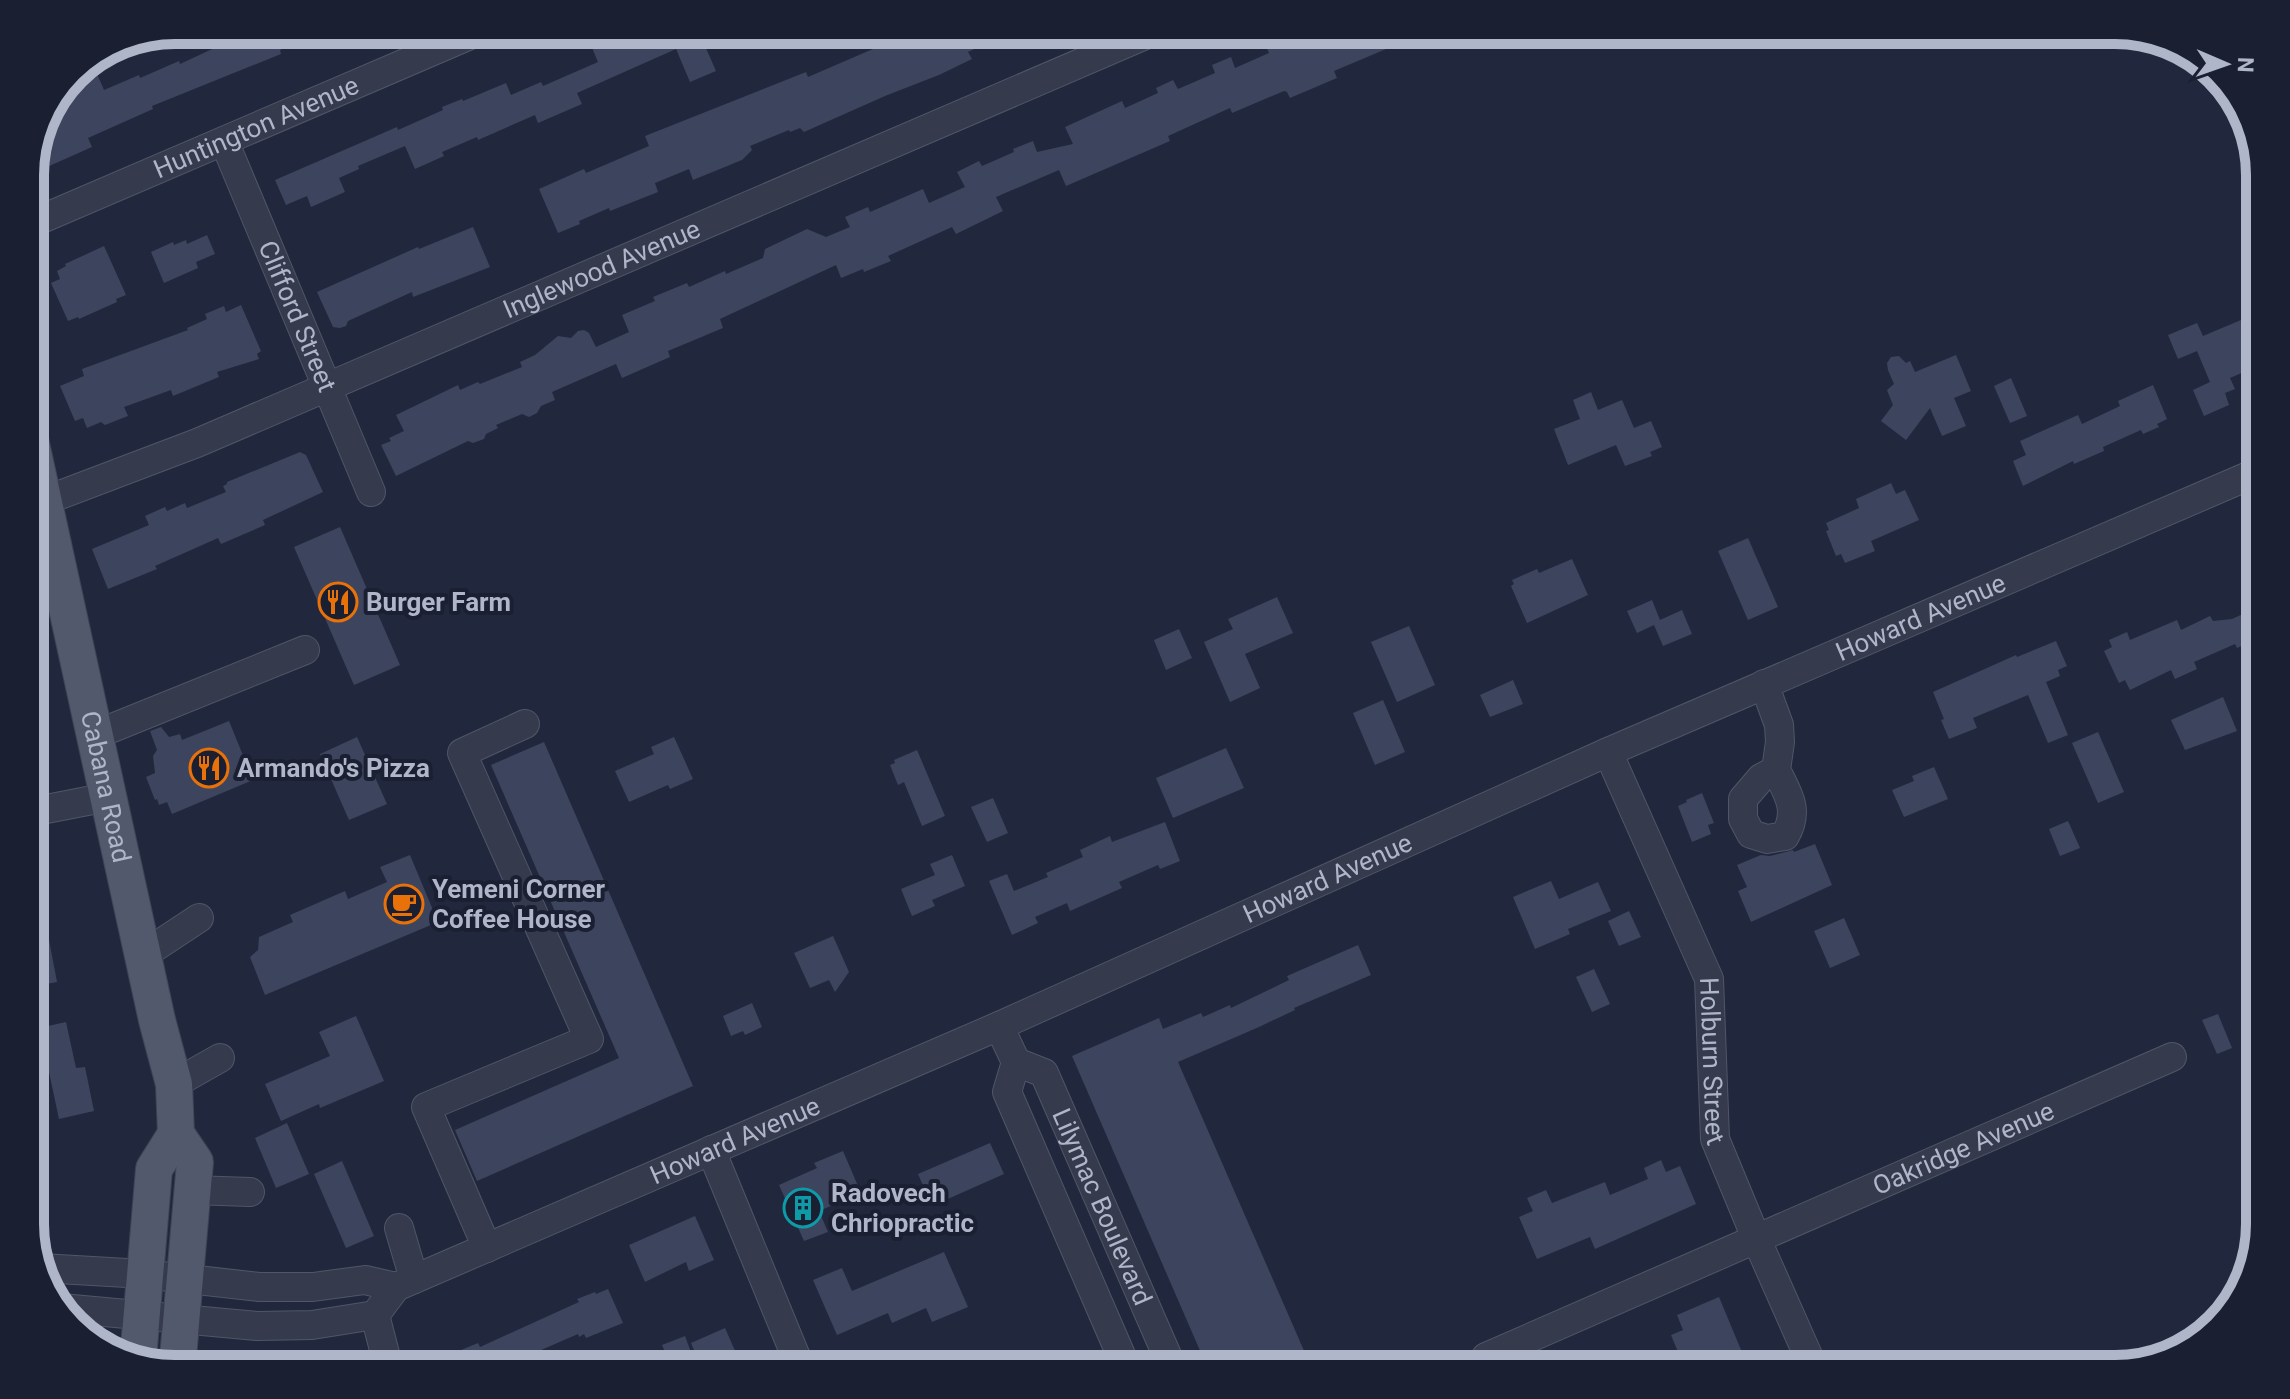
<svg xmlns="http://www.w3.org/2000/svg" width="2290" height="1399" font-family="Roboto,sans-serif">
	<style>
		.building { fill: #3d445d }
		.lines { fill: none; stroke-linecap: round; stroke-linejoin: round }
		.minor-casing { stroke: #505668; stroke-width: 30 }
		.major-casing { stroke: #3e4456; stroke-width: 38 }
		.minor { stroke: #353b4d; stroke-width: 28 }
		.major { stroke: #53596d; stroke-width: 36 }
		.labels { text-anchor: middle; stroke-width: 8; stroke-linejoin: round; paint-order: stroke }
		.street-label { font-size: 26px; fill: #b0b6c9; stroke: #1a2032 }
		.poi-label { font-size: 26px; font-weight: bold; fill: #b0b6c9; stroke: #1a2032; text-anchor: start }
		.rim { fill: none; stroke: #b0b6c9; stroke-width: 10 }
	</style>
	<rect width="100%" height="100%" fill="#21283d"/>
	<g class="building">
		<path d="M253,30H327L280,50L281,54L152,106L153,109L88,138L92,147L47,167L32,162L73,72L91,60L104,90L139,75L140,78L179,61L180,64Z"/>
		<path d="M621,30H698L716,71L690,82L676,49L577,93L582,104L538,123L535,115L478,140L477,137L442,152L444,156L415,169L405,146L358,166L359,169L339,178L345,192L311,207L307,196L286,205L275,180L397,127L398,130L443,110L442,107L462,99L463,101L506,83L511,95L541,82L543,86L598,62L590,43Z"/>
		<path d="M917,30H989L983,45L968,52L972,59L939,75L885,96L804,132L800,128L790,132L789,130L750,146L752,150L742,160L693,180L689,169L655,183L658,192L610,211L609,208L579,221L580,224L558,233L539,189L584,169L586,173L649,146L645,136L806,72L808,77Z"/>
		<path d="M1290,30H1431L1334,71L1337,78L1290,98L1287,92L1284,91L1232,113L1230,108L1168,136L1170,141L1066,186L1059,170L996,197L1003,211L956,234L952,227L888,256L891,261L864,272L863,269L841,278L836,265L720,319L723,328L668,351L670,357L622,378L616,364L552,392L555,400L541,406L537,413L529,417L522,414L496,425L498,428L486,434L484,439L473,443L468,441L396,476L381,445L391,441L389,438L404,431L396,415L458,385L460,390L478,382L480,384L522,367L520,362L535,355L558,336L571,338L578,331L584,330L589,333L596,347L629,332L622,315L655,301L653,297L687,283L689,287L725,271L726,274L763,258L765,249L807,229L826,237L850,227L845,217L868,207L870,212L923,189L929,203L965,187L957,172L979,161L982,166L1014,152L1013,149L1033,141L1037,152L1073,144L1065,127L1122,101L1125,108L1158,93L1156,88L1173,80L1178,89L1215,73L1212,65L1231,57L1235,68L1269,53L1264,41Z"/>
		<path d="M473,227L490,267L413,297L412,292L348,321L346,326L340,328L333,327L317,292L418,247L419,249Z"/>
		<path d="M207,235L215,254L196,262L198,268L164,283L151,252L173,242L174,245L186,240L187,244Z"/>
		<path d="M104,246L126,295L116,299L117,302L79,319L78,317L68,321L51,283L60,279L57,271L66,266L65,264Z"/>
		<path d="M241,305L261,351L257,354L259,359L217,372L219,377L173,396L171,390L124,407L128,416L105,425L101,422L87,428L83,418L75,421L60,386L84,376L82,369L188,330L187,328L207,319L205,314L224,306L226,312Z"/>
		<path d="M2260,312V365L2230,378L2235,389L2225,393L2229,405L2204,416L2193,390L2210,382L2197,351L2178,359L2168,335L2197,323L2203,336Z"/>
		<path d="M1956,355L1971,391L1954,398L1966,426L1942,436L1930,408L1906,440L1881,421L1893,405L1887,390L1894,384L1888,370L1887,363L1891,357L1899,356L1906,363L1910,361L1915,372Z"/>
		<path d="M2011,378L2027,416L2010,423L1994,386Z"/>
		<path d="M2153,385L2167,419L2157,424L2159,427L2143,434L2141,430L2103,447L2104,451L2074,464L2073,461L2023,486L2013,461L2026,455L2020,441L2078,415L2082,424L2120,406L2118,401Z"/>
		<path d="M1591,392L1598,410L1622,400L1634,428L1651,421L1662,447L1650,452L1652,456L1625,466L1616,445L1568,465L1554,429L1580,419L1573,400Z"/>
		<path d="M300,452L306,455L323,492L263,520L265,525L221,544L218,538L155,566L157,569L108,589L92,549L149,525L145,516L165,507L167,511L185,503L187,508L226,492L223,486L227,484V482Z"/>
		<path d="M1891,483L1896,494L1905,490L1919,520L1871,541L1875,551L1845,563L1841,554L1836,556L1826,531L1829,530L1826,523L1859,508L1856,499Z"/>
		<path d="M340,527L400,665L354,685L294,547Z"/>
		<path d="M1748,538L1778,607L1748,620L1718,551Z"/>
		<path d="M1572,559L1588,595L1527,623L1511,586L1514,584L1512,580L1537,569L1539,573Z"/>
		<path d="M1277,597L1293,633L1245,654L1260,688L1230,702L1204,642L1233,629L1228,619Z"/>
		<path d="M1652,600L1660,620L1682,610L1692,634L1663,646L1654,625L1637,633L1627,611Z"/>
		<path d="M2260,606V638L2237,648L2235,644L2194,662L2197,669L2175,679L2171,670L2130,690L2125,680L2119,683L2104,651L2112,647L2109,640L2127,632L2130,640L2177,620L2181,630L2210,616L2213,621L2232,619Z"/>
		<path d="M1409,626L1435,685L1397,702L1371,642Z"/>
		<path d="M1179,629L1192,658L1166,670L1154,640Z"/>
		<path d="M2056,641L2067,666L2058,670L2060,676L2046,682L2068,735L2048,743L2028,695L1973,718L1977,728L1949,739L1941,720L1944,719L1933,692L2016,655L2017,657Z"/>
		<path d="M1513,680L1523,704L1490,717L1480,695Z"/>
		<path d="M2223,697L2237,731L2185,750L2171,720Z"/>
		<path d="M1383,700L1405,752L1375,765L1353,713Z"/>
		<path d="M229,721L253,780L172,814L167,802L159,805L157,799L155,800L146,777L155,773L153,756L157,750L150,731L161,727L169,737L180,734L182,740Z"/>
		<path d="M2098,732L2124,792L2098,803L2072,743Z"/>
		<path d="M357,737L387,804L349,820L320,754Z"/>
		<path d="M674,737L693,779L670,789L668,785L629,802L615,771L654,754L651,747Z"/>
		<path d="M544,742L693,1086L477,1181L455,1130L619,1058L491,765Z"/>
		<path d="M1226,748L1244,788L1173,818L1156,778Z"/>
		<path d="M917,750L945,816L922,826L904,782L898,785L890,765L895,763L894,760Z"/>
		<path d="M1934,767L1948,799L1904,817L1892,790L1914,781L1912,776Z"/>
		<path d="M1702,793L1714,823L1708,825L1711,834L1692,842L1678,806L1687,802L1686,800Z"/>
		<path d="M993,798L1008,833L987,842L971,807Z"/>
		<path d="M2068,821L2080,848L2060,856L2049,829Z"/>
		<path d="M1165,822L1180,861L1160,869L1158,865L1119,882L1122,888L1070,911L1067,903L1035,917L1038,923L1012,935L989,881L1007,874L1014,891L1048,877L1046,873L1083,857L1080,850L1110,836L1112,842Z"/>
		<path d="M1815,844L1832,885L1751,922L1738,891L1747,887L1737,865L1761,855L1770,856L1793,850L1794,852Z"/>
		<path d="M410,855L438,922L265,995L250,957L258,950L259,937L293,922L290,915L345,891L348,899L387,882L380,867Z"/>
		<path d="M952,855L965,886L932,900L935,906L912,916L901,889L935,875L930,864Z"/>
		<path d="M1551,881L1559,899L1598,882L1611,911L1568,929L1570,934L1535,949L1513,897Z"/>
		<path d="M1629,911L1641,937L1619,946L1608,921Z"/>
		<path d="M1844,918L1860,955L1830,968L1814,931Z"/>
		<path d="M46,924L57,982L30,987V928Z"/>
		<path d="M833,936L849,972L835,992L829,980L810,988L794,953Z"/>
		<path d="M1358,945L1371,975L1294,1008L1295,1010L1259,1027L1178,1062L1312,1369H1232L1228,1360L1208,1369L1072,1056L1159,1018L1163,1029L1201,1013L1203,1017L1230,1005L1231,1008L1289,980L1287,976Z"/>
		<path d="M1594,969L1610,1004L1592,1012L1576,977Z"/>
		<path d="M752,1003L762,1027L745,1035L743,1031L731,1036L723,1016Z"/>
		<path d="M2218,1014L2232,1048L2217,1054L2202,1020Z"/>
		<path d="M356,1016L384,1081L320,1108L319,1104L281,1121L265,1084L330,1056L319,1032Z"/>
		<path d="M66,1022L76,1068L85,1067L94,1111L59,1119L46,1058L30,1061V1030Z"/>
		<path d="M287,1123L309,1174L276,1188L255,1138Z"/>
		<path d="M990,1143L1004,1174L932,1206L918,1174Z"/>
		<path d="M843,1151L861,1193L819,1211L828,1232L804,1241L779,1185L817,1168L814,1163Z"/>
		<path d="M1661,1160L1666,1172L1680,1166L1696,1204L1595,1249L1590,1237L1537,1259L1519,1217L1533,1211L1527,1198L1546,1190L1552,1203L1605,1182L1610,1195L1648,1179L1644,1168Z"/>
		<path d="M342,1161L374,1236L346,1248L314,1174Z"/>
		<path d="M695,1216L714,1260L689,1271L686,1262L645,1282L629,1245Z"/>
		<path d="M944,1252L968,1307L932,1322L926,1308L892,1323L888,1313L837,1335L813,1280L842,1268L852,1291Z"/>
		<path d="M608,1289L623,1323L586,1338L584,1334L579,1337L578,1334L532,1354L538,1369H455L449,1355L478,1343L480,1347L579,1302L577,1299L595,1292L596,1294Z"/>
		<path d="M1719,1297L1749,1369H1685L1671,1335L1683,1330L1677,1315Z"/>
		<path d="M725,1328L743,1369H702L691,1343Z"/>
		<path d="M685,1336L692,1355L670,1364L662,1345Z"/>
	</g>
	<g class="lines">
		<defs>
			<g id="minor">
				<path id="s1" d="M224,141L371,492"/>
				<path id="s2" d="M30,224L482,30"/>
				<path id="s3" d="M44,501L197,443L1157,30"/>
				<path d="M1764,684L1779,725L1780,742L1776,770L1761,778L1743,799V819L1751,834L1767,839L1785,836C1800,810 1788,794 1776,770"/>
				<path d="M95,735L305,650"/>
				<path id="s4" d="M1608,752L1709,979L1715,1139L1756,1238L1814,1369"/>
				<path d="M36,811L108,797"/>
				<path d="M143,955L199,918"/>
				<path d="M999,1026L1016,1062L1007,1092L1127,1369"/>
				<path id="s5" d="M1016,1062L1044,1073L1173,1369"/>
				<path d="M174,1084L220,1058"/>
				<path d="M711,1150L801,1369"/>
				<path d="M192,1190L250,1192"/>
				<path d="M399,1228L414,1279"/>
				<path d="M487,1248L426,1107L589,1039L462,753L525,724"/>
				<path d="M41,1268L144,1274L259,1287H313L365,1280L396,1287"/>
				<path id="s6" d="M61,1308L257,1326L312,1325L375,1315L396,1287L999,1026L1608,752L2260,471"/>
				<path d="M375,1315L389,1369"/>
				<path id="s7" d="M1491,1369L1486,1357L2172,1057"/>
			</g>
			<g id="major">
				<path id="s8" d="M30,439L157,1020L174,1084L176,1134L195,1162L177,1369"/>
				<path d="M138,1359L154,1169L176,1134"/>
			</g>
		</defs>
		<use href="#minor" class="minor-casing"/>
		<use href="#major" class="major-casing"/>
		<use href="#minor" class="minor"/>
		<use href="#major" class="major"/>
	</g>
	<defs>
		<symbol id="restaurant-ring" viewBox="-11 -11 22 22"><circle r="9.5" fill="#1a2032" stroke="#e8710a" stroke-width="1.5"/><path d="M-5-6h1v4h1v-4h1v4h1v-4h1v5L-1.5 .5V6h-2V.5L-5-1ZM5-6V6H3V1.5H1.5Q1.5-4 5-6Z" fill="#e8710a"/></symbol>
		<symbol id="cafe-ring" viewBox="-11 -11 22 22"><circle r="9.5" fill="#1a2032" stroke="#e8710a" stroke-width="1.5"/><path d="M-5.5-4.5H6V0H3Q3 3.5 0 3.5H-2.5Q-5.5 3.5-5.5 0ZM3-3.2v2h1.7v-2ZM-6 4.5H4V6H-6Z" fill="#e8710a"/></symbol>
		<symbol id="building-ring" viewBox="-11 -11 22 22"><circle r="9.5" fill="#1a2032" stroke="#0f9aa8" stroke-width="1.5"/><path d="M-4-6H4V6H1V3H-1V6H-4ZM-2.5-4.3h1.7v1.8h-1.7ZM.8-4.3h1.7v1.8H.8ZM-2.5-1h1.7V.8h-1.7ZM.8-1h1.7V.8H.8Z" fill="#0f9aa8"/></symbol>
	</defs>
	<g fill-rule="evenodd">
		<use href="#restaurant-ring" x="316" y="580" width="44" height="44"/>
		<use href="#restaurant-ring" x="187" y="746" width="44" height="44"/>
		<use href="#cafe-ring" x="382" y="882" width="44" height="44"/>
		<use href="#building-ring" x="781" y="1186" width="44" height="44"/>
	</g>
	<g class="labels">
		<g class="street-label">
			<text dy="9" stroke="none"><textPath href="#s2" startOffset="246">Huntington Avenue</textPath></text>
			<text dy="9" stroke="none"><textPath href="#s3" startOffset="604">Inglewood Avenue</textPath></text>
			<text dy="9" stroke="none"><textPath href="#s1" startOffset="190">Clifford Street</textPath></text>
			<text dy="9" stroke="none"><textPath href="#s6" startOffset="2016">Howard Avenue</textPath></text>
			<text dy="9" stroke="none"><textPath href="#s8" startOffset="356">Cabana Road</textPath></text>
			<text dy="9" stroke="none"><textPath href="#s6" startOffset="1368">Howard Avenue</textPath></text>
			<text dy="9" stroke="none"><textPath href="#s4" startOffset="330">Holburn Street</textPath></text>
			<text dy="9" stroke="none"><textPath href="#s6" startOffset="720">Howard Avenue</textPath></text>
			<text dy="9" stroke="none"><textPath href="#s7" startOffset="534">Oakridge Avenue</textPath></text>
			<text dy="9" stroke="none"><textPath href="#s5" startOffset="176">Lilymac Boulevard</textPath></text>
		</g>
		<g class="poi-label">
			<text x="366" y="611">Burger Farm</text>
			<text x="237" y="777">Armando's Pizza</text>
			<text x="432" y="898">Yemeni Corner<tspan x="432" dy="30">Coffee House</tspan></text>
			<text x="831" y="1202">Radovech<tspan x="831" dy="30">Chriopractic</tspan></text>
		</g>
	</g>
	<path d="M0 0H2290V1399H0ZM175 44H2115A131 131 0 0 1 2246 175V1224A131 131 0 0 1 2115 1355H175A131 131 0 0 1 44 1224V175A131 131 0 0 1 175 44Z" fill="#1a2032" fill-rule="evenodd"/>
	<path class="rim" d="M175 44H2115A131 131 0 0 1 2246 175V1224A131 131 0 0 1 2115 1355H175A131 131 0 0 1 44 1224V175A131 131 0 0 1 175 44Z"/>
	<g transform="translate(2226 64) rotate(92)" stroke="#1a2032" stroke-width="6" paint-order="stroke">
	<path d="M0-6L14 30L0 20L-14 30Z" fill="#b0b6c9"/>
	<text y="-12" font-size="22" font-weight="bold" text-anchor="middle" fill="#b0b6c9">N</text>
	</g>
</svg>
